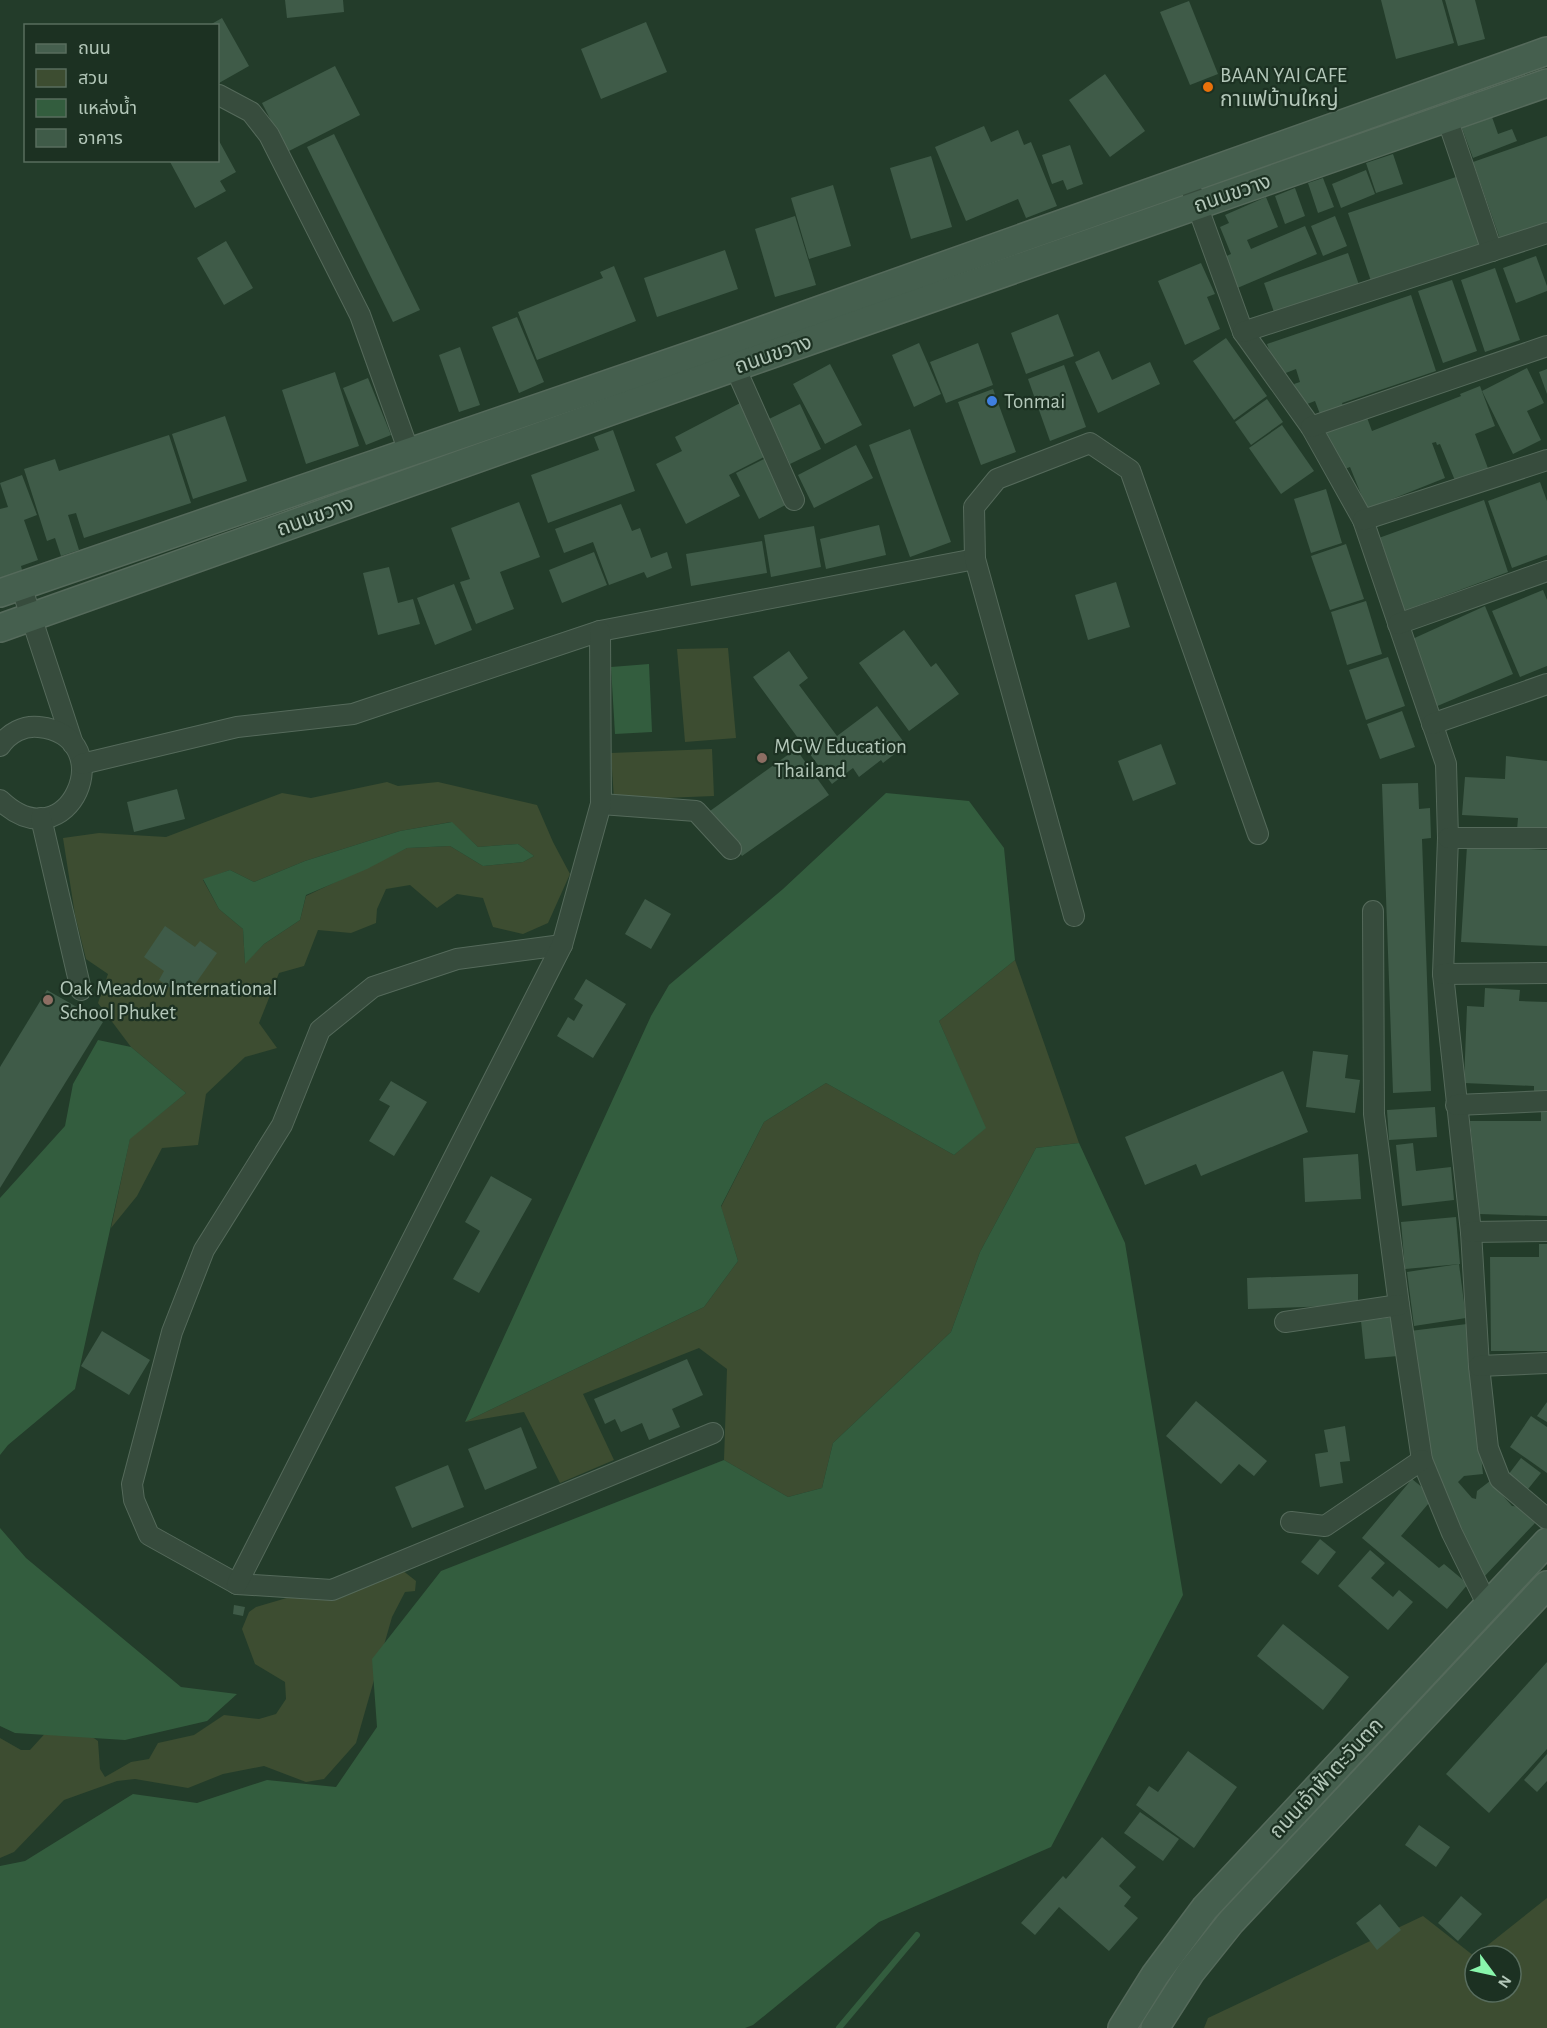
<svg xmlns="http://www.w3.org/2000/svg" width="1547" height="2028" font-family="'Alegreya Sans','Noto Sans Thai',sans-serif">
	<style>
		.green { fill: #3d4d31; fill-rule: evenodd }
		.water { fill: #335d3e }
		.lines { fill: none; stroke-linecap: round; stroke-linejoin: round }
		.stream { stroke: #335d3e; stroke-width: 6 }
		.building { fill: #3f5b48 }
		.street-casing { stroke: #556a5b; stroke-width: 22 }
		.secondary-casing { stroke: #556a5b; stroke-width: 30 }
		.street { stroke: #374c3d; stroke-width: 20 }
		.secondary { stroke: #455f4e; stroke-width: 27 }
		.food-dot { fill: #e8710a; stroke: #1c3122; stroke-width: 2 }
		.shop-dot { fill: #3f7fe0; stroke: #1c3122; stroke-width: 2 }
		.education-dot { fill: #8d6e63; stroke: #1c3122; stroke-width: 2 }
		.labels { text-anchor: middle; stroke-width: 4.5; stroke-linejoin: round; paint-order: stroke }
		.poi-label { font-size: 21px; fill: #b3c7b9; stroke: #1c3122; text-anchor: start }
		.street-label { font-size: 21px; fill: #b3c7b9; stroke: #1c3122 }
	</style>
	<rect width="100%" height="100%" fill="#233c2a"/>
	<g class="green">
		<path d="M728,648L736,738L685,742L677,649Z"/>
		<path d="M712,749L714,796L614,800L611,753Z"/>
		<path d="M387,782L398,786L438,782L537,805L553,842L570,874L548,923L523,934L493,927L483,898L457,894L437,908L410,885L386,889L377,909L376,923L351,933L318,930L304,966L279,973L259,1023L277,1048L245,1057L206,1094L198,1145L162,1148L137,1196L111,1228L130,1138L186,1093L131,1047L98,1003L108,974L86,959L75,915L63,838L99,833L166,837L282,793L311,798ZM451,822L478,847L518,844L534,856L523,862L483,866L450,846L407,848L306,896L300,920L264,944L245,963L243,929L219,909L203,880L230,870L254,882L305,861L400,831Z"/>
		<path d="M1015,960L1079,1143L1036,1148L980,1252L951,1332L833,1443L822,1488L788,1497L724,1460L727,1369L699,1348L583,1394L614,1460L560,1483L524,1412L465,1422L704,1307L738,1261L721,1207L764,1122L826,1083L954,1155L985,1128L939,1021Z"/>
		<path d="M402,1570L416,1581L415,1591L405,1592L392,1617L356,1743L324,1779L306,1782L264,1766L223,1774L188,1788L135,1779L117,1781L64,1800L14,1852L0,1858V1738L21,1750H30L50,1728L77,1726L98,1741L100,1769L105,1777L131,1762L149,1759L158,1743L194,1735L224,1715L259,1719L276,1714L286,1699L285,1682L255,1664L242,1629L249,1612L256,1607L290,1597L336,1599Z"/>
		<path d="M1547,1898V2028H1204L1208,2018L1423,1916L1474,1956ZM1475,1956H1511V1992H1475Z"/>
	</g>
	<g class="water">
		<path d="M649,664L652,732L615,734L611,667Z"/>
		<path d="M886,793L969,801L1004,848L1015,960L939,1021L986,1128L954,1155L826,1083L764,1122L721,1206L738,1261L704,1307L465,1422L651,1016L669,985L783,889Z"/>
		<path d="M452,822L478,847L518,844L534,856L523,862L483,866L450,846L407,848L367,869L306,895L300,920L264,944L245,964L243,929L219,909L203,879L230,870L254,882L305,861L400,831Z"/>
		<path d="M98,1040L131,1047L186,1093L130,1139L75,1389L8,1445L0,1455V1198L65,1126L73,1084Z"/>
		<path d="M1079,1143L1125,1243L1183,1595L1051,1847L879,1922L753,2025L745,2028H0V1866L25,1861L133,1794L197,1803L267,1780L336,1787L377,1727L372,1659L441,1571L724,1460L788,1497L822,1488L833,1443L951,1332L980,1252L1036,1148Z"/>
		<path d="M0,1528L26,1558L181,1687L237,1694L207,1721L125,1740L15,1733L0,1726Z"/>
	</g>
	<g class="lines">
		<path class="stream" d="M839,2028L917,1935"/>
	</g>
	<g class="building">
		<path d="M285,0H343L344,12L287,18Z"/>
		<path d="M1381,0H1442L1454,43L1396,59Z"/>
		<path d="M1445,0H1475L1485,39L1458,46Z"/>
		<path d="M1189,1L1218,74L1190,85L1160,12Z"/>
		<path d="M222,18L249,66L219,83L218,26H208Z"/>
		<path d="M646,22L667,72L601,99L581,49Z"/>
		<path d="M335,66L360,115L287,152L262,103Z"/>
		<path d="M1105,74L1145,131L1110,157L1069,100Z"/>
		<path d="M1492,117L1498,134L1512,129L1517,141L1473,158L1462,128Z"/>
		<path d="M984,126L991,142L1018,130L1024,145L1031,142L1057,206L1026,218L1018,199L966,221L935,147Z"/>
		<path d="M334,134L420,310L393,322L307,147Z"/>
		<path d="M1547,136V223L1500,239L1473,162Z"/>
		<path d="M218,139L236,172L220,181L226,191L195,208L169,160H218Z"/>
		<path d="M1070,145L1083,184L1067,190L1063,180L1052,184L1042,155Z"/>
		<path d="M1393,154L1403,184L1376,193L1366,163Z"/>
		<path d="M931,156L952,227L911,239L890,168Z"/>
		<path d="M1366,170L1375,194L1341,208L1332,184Z"/>
		<path d="M1462,175L1483,247L1372,284L1348,213Z"/>
		<path d="M1323,178L1334,207L1318,213L1308,183Z"/>
		<path d="M833,185L851,246L809,259L791,198Z"/>
		<path d="M1295,188L1305,216L1285,224L1275,196Z"/>
		<path d="M1266,197L1278,227L1247,240L1251,249L1305,226L1317,254L1235,289L1222,258L1231,254L1220,227L1229,223L1225,215Z"/>
		<path d="M795,216L816,285L775,297L755,229Z"/>
		<path d="M1335,216L1347,246L1323,256L1311,226Z"/>
		<path d="M226,241L253,288L224,305L197,258Z"/>
		<path d="M725,250L738,289L657,317L644,278Z"/>
		<path d="M1348,253L1359,285L1275,315L1264,283Z"/>
		<path d="M1536,256L1547,286V291L1516,303L1503,268Z"/>
		<path d="M1201,263L1215,294L1207,297L1220,329L1185,345L1158,281Z"/>
		<path d="M614,266L636,321L537,360L518,312L603,278L600,272Z"/>
		<path d="M1495,268L1520,340L1485,352L1461,280Z"/>
		<path d="M1452,280L1477,351L1443,363L1418,291Z"/>
		<path d="M1411,295L1436,371L1342,403L1343,406L1320,414L1315,401L1302,406L1294,384L1300,382L1296,369L1278,376L1267,344Z"/>
		<path d="M1058,314L1074,356L1026,374L1011,333Z"/>
		<path d="M517,317L544,382L519,393L492,327Z"/>
		<path d="M1226,338L1267,396L1234,420L1193,361Z"/>
		<path d="M919,343L941,394L914,407L892,355Z"/>
		<path d="M978,343L993,385L946,403L930,362Z"/>
		<path d="M460,347L480,405L459,412L439,355Z"/>
		<path d="M1099,351L1112,380L1150,362L1160,384L1098,413L1075,362Z"/>
		<path d="M830,364L862,425L825,444L793,384Z"/>
		<path d="M1064,365L1086,427L1050,441L1028,379Z"/>
		<path d="M1527,368L1544,403L1527,411L1541,440L1513,454L1482,391Z"/>
		<path d="M1547,369V394L1539,372Z"/>
		<path d="M335,372L359,446L306,464L282,390Z"/>
		<path d="M368,378L391,435L366,445L343,388Z"/>
		<path d="M1480,386L1495,426L1475,434L1489,471L1456,483L1440,444L1437,445L1436,442L1432,443L1445,478L1367,509L1350,467L1337,472L1322,432L1366,415L1372,431L1461,396L1460,394Z"/>
		<path d="M993,389L1016,452L981,465L958,402Z"/>
		<path d="M1267,399L1283,422L1251,445L1235,422Z"/>
		<path d="M744,401L770,454L729,475L740,496L686,524L656,464L682,451L675,437Z"/>
		<path d="M800,404L821,449L790,464L769,419Z"/>
		<path d="M225,416L247,481L193,499L172,434Z"/>
		<path d="M1282,425L1314,471L1281,494L1249,448Z"/>
		<path d="M910,429L951,542L910,557L869,445Z"/>
		<path d="M613,430L635,491L548,523L531,475L599,450L594,437Z"/>
		<path d="M169,435L191,503L84,538L76,513L68,515L79,550L61,556L55,538L47,541L24,469L55,459L59,471Z"/>
		<path d="M856,445L873,478L814,508L798,475Z"/>
		<path d="M768,457L791,502L759,519L736,473Z"/>
		<path d="M22,475L37,515L24,520L38,560L21,566L23,574L0,582V509L8,507L0,483Z"/>
		<path d="M1540,482L1547,501V555L1512,568L1488,501Z"/>
		<path d="M1326,489L1342,543L1311,553L1294,499Z"/>
		<path d="M1484,500L1508,572L1401,612L1376,539Z"/>
		<path d="M519,502L540,557L500,572L514,609L476,624L460,582L470,579L451,528Z"/>
		<path d="M621,504L632,531L640,528L651,558L667,552L672,568L647,578L644,572L609,585L593,542L564,553L555,529Z"/>
		<path d="M879,525L886,555L826,569L820,539Z"/>
		<path d="M814,526L821,567L771,577L764,535Z"/>
		<path d="M762,541L767,573L691,586L686,554Z"/>
		<path d="M1346,544L1364,599L1330,610L1311,556Z"/>
		<path d="M594,552L607,585L562,603L549,570Z"/>
		<path d="M389,567L398,603L413,599L420,624L378,635L363,573Z"/>
		<path d="M1116,582L1130,627L1088,640L1075,595Z"/>
		<path d="M454,584L472,630L435,645L417,598Z"/>
		<path d="M1543,590L1547,600V666L1520,677L1492,611Z"/>
		<path d="M1366,601L1382,654L1347,665L1331,612Z"/>
		<path d="M1485,606L1513,674L1435,707L1408,641Z"/>
		<path d="M904,630L931,667L936,663L959,694L909,731L859,663Z"/>
		<path d="M789,651L808,678L799,685L837,736L877,706L906,745L883,763L881,760L859,777L853,768L832,784L753,677Z"/>
		<path d="M1388,657L1405,706L1366,720L1349,670Z"/>
		<path d="M1402,711L1415,747L1380,759L1367,724Z"/>
		<path d="M1161,744L1176,784L1133,801L1118,761Z"/>
		<path d="M796,749L829,795L742,856L710,811Z"/>
		<path d="M1506,756L1547,761V832L1517,830L1518,818L1462,815L1465,777L1505,779Z"/>
		<path d="M1418,783L1419,809L1430,808L1431,838L1422,839L1431,1091L1393,1093L1382,784Z"/>
		<path d="M177,789L185,819L134,832L127,802Z"/>
		<path d="M1467,846L1547,850V946L1461,942Z"/>
		<path d="M645,899L671,914L651,949L625,934Z"/>
		<path d="M165,926L195,947L200,941L217,953L191,990L181,983L175,991L159,980L164,971L144,957Z"/>
		<path d="M586,979L626,1004L593,1058L557,1036L568,1017L574,1021L583,1005L574,999Z"/>
		<path d="M1485,988L1520,990L1519,1001L1547,1002V1092L1534,1091V1086L1464,1083L1467,1006L1484,1007Z"/>
		<path d="M47,990L103,1022L0,1188V1067Z"/>
		<path d="M1313,1051L1348,1055L1345,1078L1360,1080L1355,1113L1306,1107Z"/>
		<path d="M1283,1071L1308,1132L1201,1176L1196,1164L1145,1185L1125,1137Z"/>
		<path d="M391,1081L427,1102L394,1156L369,1141L390,1106L379,1100Z"/>
		<path d="M1435,1107L1437,1137L1389,1140L1387,1110Z"/>
		<path d="M1541,1109H1547V1216L1479,1214L1470,1121H1541Z"/>
		<path d="M1413,1143L1416,1171L1451,1167L1454,1200L1402,1206L1396,1145Z"/>
		<path d="M1358,1154L1361,1199L1305,1202L1303,1158Z"/>
		<path d="M491,1176L532,1199L479,1293L453,1279L480,1231L465,1222Z"/>
		<path d="M1456,1217L1460,1264L1405,1269L1401,1222Z"/>
		<path d="M1539,1244H1547V1351H1491L1490,1257H1539Z"/>
		<path d="M1459,1264L1466,1318L1414,1326L1407,1272Z"/>
		<path d="M1358,1274V1305L1248,1309L1247,1278Z"/>
		<path d="M1394,1317L1398,1356L1365,1359L1361,1321Z"/>
		<path d="M1467,1324L1483,1474L1464,1476L1458,1482L1472,1498L1476,1499L1477,1491L1490,1481L1512,1506L1522,1507L1535,1523L1482,1579L1427,1458L1410,1331Z"/>
		<path d="M102,1331L150,1360L129,1395L81,1366Z"/>
		<path d="M687,1359L703,1395L672,1409L680,1427L649,1440L642,1423L621,1432L615,1419L605,1424L594,1399Z"/>
		<path d="M1196,1401L1267,1461L1254,1476L1239,1464L1221,1484L1166,1436Z"/>
		<path d="M1547,1402V1422L1537,1416Z"/>
		<path d="M1531,1416L1547,1427V1473L1510,1447Z"/>
		<path d="M1345,1426L1350,1461L1340,1462L1343,1483L1320,1487L1315,1454L1328,1452L1324,1430Z"/>
		<path d="M521,1427L537,1468L485,1490L468,1449Z"/>
		<path d="M1521,1458L1541,1473L1524,1494L1505,1479Z"/>
		<path d="M448,1465L464,1507L412,1528L395,1487Z"/>
		<path d="M1412,1479L1434,1497L1401,1536L1439,1568L1444,1564L1468,1584L1447,1609L1362,1538Z"/>
		<path d="M1320,1539L1336,1552L1318,1575L1301,1562Z"/>
		<path d="M1370,1550L1385,1563L1371,1578L1393,1597L1399,1590L1413,1602L1388,1630L1338,1586Z"/>
		<path d="M234,1605L245,1607L243,1616L233,1614Z"/>
		<path d="M1283,1624L1349,1677L1323,1710L1257,1656Z"/>
		<path d="M1547,1662V1749L1489,1813L1446,1774Z"/>
		<path d="M1188,1751L1237,1787L1194,1848L1136,1805L1149,1786L1158,1792Z"/>
		<path d="M1547,1754V1781L1537,1792L1524,1780Z"/>
		<path d="M1140,1812L1179,1839L1163,1861L1124,1833Z"/>
		<path d="M1419,1825L1450,1847L1436,1867L1405,1845Z"/>
		<path d="M1102,1837L1136,1867L1119,1886L1131,1897L1124,1906L1138,1918L1109,1951L1059,1907L1035,1935L1021,1923L1063,1876L1066,1879Z"/>
		<path d="M1461,1896L1482,1914L1458,1941L1438,1923Z"/>
		<path d="M1380,1904L1401,1930L1377,1950L1356,1923Z"/>
	</g>
	<g class="lines">
		<defs>
			<g id="street">
				<path d="M219,95L251,112L269,135L360,315L409,452"/>
				<path d="M1447,118L1492,251"/>
				<path d="M1193,194L1243,332L1311,427L1363,520L1446,764L1448,838L1443,974L1471,1232L1479,1366L1488,1448L1500,1479L1547,1519"/>
				<path d="M1243,332L1547,233"/>
				<path d="M735,367L794,500"/>
				<path d="M1311,427L1547,346"/>
				<path d="M1363,520L1547,460"/>
				<path d="M21,586L73,744"/>
				<path d="M1398,624L1547,571"/>
				<path d="M1432,724L1547,684"/>
				<path d="M0,746C9,733 24,725 39,727C123,736 69,866 0,800"/>
				<path d="M82,764L237,727L353,714L600,631L975,559"/>
				<path d="M601,804L696,811L731,849"/>
				<path d="M41,818L81,990"/>
				<path d="M1448,838H1547"/>
				<path d="M1373,911L1374,1114L1399,1305L1422,1460L1452,1533L1488,1606"/>
				<path d="M1074,916L975,559L974,507L997,479L1090,443L1130,470L1258,834"/>
				<path d="M562,945L457,959L373,987L320,1030L282,1125L204,1250L172,1332L132,1484L134,1500L149,1535L237,1584L332,1590L713,1433"/>
				<path d="M1443,974L1547,973"/>
				<path d="M1456,1105L1547,1101"/>
				<path d="M1471,1232L1547,1231"/>
				<path d="M1285,1322L1399,1305"/>
				<path d="M1479,1366L1547,1363"/>
				<path d="M1291,1522L1325,1526L1422,1460"/>
				<path d="M237,1584L562,945L601,804L600,631"/>
			</g>
			<g id="secondary">
				<path d="M0,593L724,344L1547,51"/>
				<path d="M0,628L735,367L1547,83"/>
				<path d="M1122,2028L1155,1975L1205,1908L1547,1542"/>
				<path d="M1155,2028L1191,1972L1231,1922L1547,1585"/>
			</g>
		</defs>
		<use href="#street" class="street-casing"/>
		<use href="#secondary" class="secondary-casing"/>
		<use href="#street" class="street"/>
		<use href="#secondary" class="secondary"/>
	</g>
	<circle class="food-dot" cx="1208" cy="87" r="6"/>
	<circle class="shop-dot" cx="992" cy="401" r="6"/>
	<g class="education-dot">
		<circle cx="762" cy="758" r="6"/>
		<circle cx="48" cy="1000" r="6"/>
	</g>
	<g class="labels">
		<g class="poi-label">
			<text x="1220" y="82">BAAN YAI CAFE<tspan x="1220" dy="24">กาแฟบ้านใหญ่</tspan></text>
			<text x="1004" y="408">Tonmai</text>
			<text x="774" y="753">MGW Education<tspan x="774" dy="24">Thailand</tspan></text>
			<text x="60" y="995">Oak Meadow International<tspan x="60" dy="24">School Phuket</tspan></text>
		</g>
		<g class="street-label">
			<text transform="translate(1232 193) rotate(-19)" y="7">ถนนขวาง</text>
			<text transform="translate(773 354) rotate(-19)" y="7">ถนนขวาง</text>
			<text transform="translate(315 516) rotate(-20)" y="7">ถนนขวาง</text>
			<text transform="translate(1326 1778) rotate(-47)" y="7">ถนนเจ้าฟ้าตะวันตก</text>
		</g>
	</g>
	<rect x="24" y="24" width="195" height="138" fill="#1c3122" stroke="#586d5e" stroke-width="1.5"/>
	<rect x="36" y="44" width="30" height="9" fill="#455f4e" stroke="#586d5e" stroke-width="1.5"/>
	<text x="78" y="54" font-size="18" fill="#b3c7b9">ถนน</text>
	<rect x="36" y="69" width="30" height="18" fill="#3d4d31" stroke="#586d5e" stroke-width="1.5"/>
	<text x="78" y="84" font-size="18" fill="#b3c7b9">สวน</text>
	<rect x="36" y="99" width="30" height="18" fill="#335d3e" stroke="#586d5e" stroke-width="1.5"/>
	<text x="78" y="114" font-size="18" fill="#b3c7b9">แหล่งน้ำ</text>
	<rect x="36" y="129" width="30" height="18" fill="#3f5b48" stroke="#586d5e" stroke-width="1.5"/>
	<text x="78" y="144" font-size="18" fill="#b3c7b9">อาคาร</text>
	<g transform="translate(1493 1974) rotate(123)"><circle r="28" fill="#1c3122" stroke="#586d5e" stroke-width="1.5"/>
	<path d="M0-4.5L10 22L0 15L-10 22Z" fill="#89f6ac"/>
	<text y="-9" font-size="16" font-weight="bold" text-anchor="middle" fill="#b3c7b9">N</text>
	</g>
</svg>
